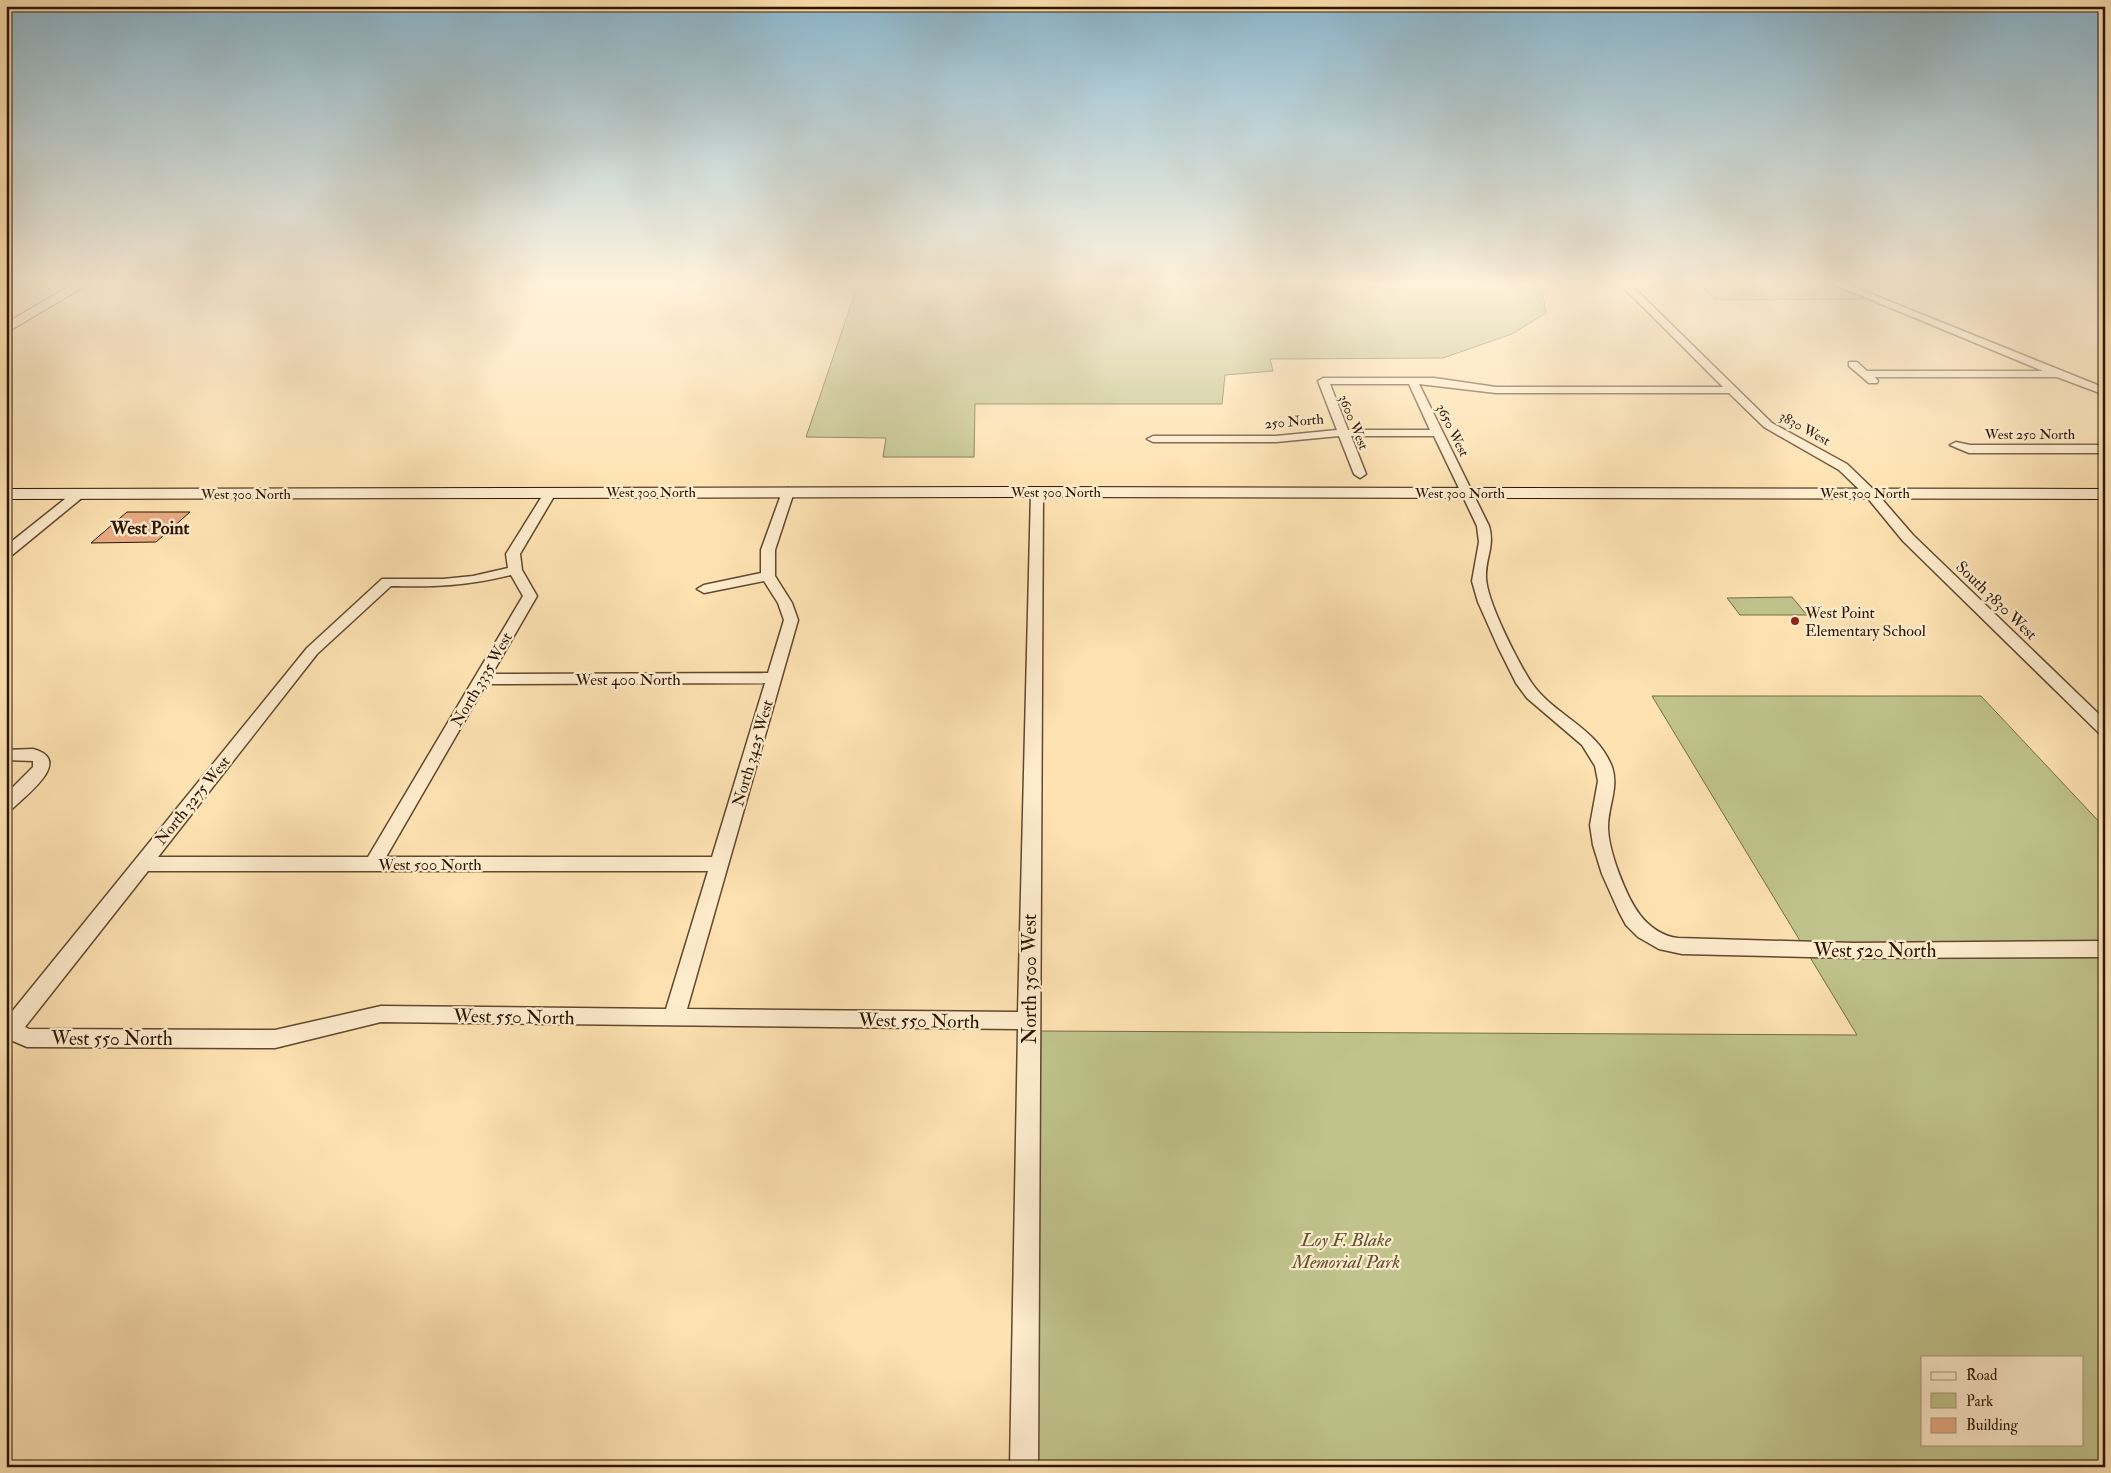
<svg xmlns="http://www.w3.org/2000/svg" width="2111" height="1473" font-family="'IM FELL Double Pica',serif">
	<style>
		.green { fill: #c0c38c; stroke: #766c47; fill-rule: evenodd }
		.building { fill: #e8ab83; stroke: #2d1502 }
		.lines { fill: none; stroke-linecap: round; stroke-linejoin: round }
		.minor-casing { stroke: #61482e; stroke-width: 3 }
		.secondary-casing { stroke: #2d1502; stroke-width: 2 }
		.minor { fill: #feeccd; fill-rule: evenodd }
		.secondary { fill: #feeccd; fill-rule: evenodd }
		.poi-dot { fill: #8f2418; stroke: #feeccd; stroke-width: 2 }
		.labels { text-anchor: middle; stroke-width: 4.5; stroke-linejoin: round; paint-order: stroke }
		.far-street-label { font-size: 14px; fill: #2d1502; stroke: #feeccd }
		.street-label { font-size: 16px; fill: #2d1502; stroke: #feeccd }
		.poi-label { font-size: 16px; fill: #2d1502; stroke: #feeccd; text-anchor: start }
		.far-district-label { font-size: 18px; font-weight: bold; fill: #2d1502; stroke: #feeccd }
		.near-street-label { font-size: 19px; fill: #2d1502; stroke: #feeccd }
		.near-park-label { font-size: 19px; font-style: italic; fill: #605232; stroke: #feeccd }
	</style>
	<rect width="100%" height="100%" fill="#fee2b2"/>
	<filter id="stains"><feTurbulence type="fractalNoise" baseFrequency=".004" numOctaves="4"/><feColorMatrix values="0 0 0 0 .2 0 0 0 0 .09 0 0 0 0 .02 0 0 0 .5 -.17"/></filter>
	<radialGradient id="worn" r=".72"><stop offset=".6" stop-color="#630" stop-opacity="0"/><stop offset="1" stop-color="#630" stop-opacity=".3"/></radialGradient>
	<g class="green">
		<path d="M859,281H1541L1546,313L1512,334L1443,358L1270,359L1273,371L1225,375L1222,404H975L974,457H883L886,438L806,437Z"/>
		<path d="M1695,281H1819L1866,299L1716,300Z"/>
		<path d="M1792,597L1807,615H1740L1727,598Z"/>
		<path d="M1652,696H1981L2105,828V1467H1036L1041,1031L1857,1035ZM1922,1357H2082V1444H1922Z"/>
	</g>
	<path class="building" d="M127,512H190L156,542L91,543Z"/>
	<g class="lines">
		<defs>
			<g id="minor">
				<path d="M1617,281H1627L1772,423L1847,464L1874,490L1913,535L2105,720V734L2099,733L1903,541L1866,496L1839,470L1764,427L1729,393H1496L1419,384L1489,526C1495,547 1485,558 1486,578C1487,602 1518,662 1531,682C1554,716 1597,727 1612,767C1619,788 1608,806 1608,827C1608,850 1626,897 1640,915C1649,927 1664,937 1678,938L1853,943L2105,941V957L1853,958L1682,954L1659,949L1638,937L1626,925L1619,912L1602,874L1593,845L1590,825L1598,781L1595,766L1582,745L1527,698L1516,683L1498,647L1478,602L1472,581L1479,542L1477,526L1434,436H1351L1366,474L1360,478L1354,474L1339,436L1276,442H1153L1147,439L1153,436H1276L1337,430L1318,381L1323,378H1434L1496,387H1723ZM1330,384H1409L1430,430H1348Z"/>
				<path d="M1826,281H1839L2105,388V395L2057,377H1875L1878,381L1877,383H1869L1849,366V362H1857L1867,371H2043Z"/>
				<path d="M1956,442L1970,445H2105V453H1969L1950,445Z"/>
				<path d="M788,488L794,492L775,550V576L792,603L798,620L687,1009L1018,1012L1031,492L1037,488L1043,492L1038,1467H1010L1018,1029L381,1022L275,1048L27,1047L6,1038V1019L307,648L382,579H443L473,576L508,568L506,554L544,493L550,489L556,493L520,554L522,570L537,596L492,674L768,673L784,620L778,603L764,581L704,593L697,589L704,585L761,573V550L782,492ZM511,575L523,596L368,857H158L317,654L391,586C437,587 466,586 511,575ZM765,683L712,857H386L486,684ZM148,871H708L666,1009L381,1006L275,1030L29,1029L25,1027Z"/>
				<path d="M79,490L85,494L83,497L11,556L6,557V546L75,491Z"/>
				<path d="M33,749C74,760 27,794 12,809L6,811V794L33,767V761L6,760V750Z"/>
			</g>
			<g id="secondary">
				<path d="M78,281H94L6,333V323Z"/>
				<path d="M1020,487L2105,489V499L1020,497L6,499V489Z"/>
			</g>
		</defs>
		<use href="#minor" class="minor-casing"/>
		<use href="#secondary" class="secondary-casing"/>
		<use href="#minor" class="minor"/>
		<use href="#secondary" class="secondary"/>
	</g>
	<linearGradient id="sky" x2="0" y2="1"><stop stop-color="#8bb8d0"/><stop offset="0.58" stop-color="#fff2dc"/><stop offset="1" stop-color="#fff2dc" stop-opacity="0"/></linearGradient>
	<rect width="2111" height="488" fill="url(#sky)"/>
	<circle class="poi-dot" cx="1795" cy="621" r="5"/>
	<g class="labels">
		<g class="far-street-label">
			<text transform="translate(1294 421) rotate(-5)" y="5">250 North</text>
			<text transform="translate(1354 422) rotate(68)" y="5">3600 West</text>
			<text transform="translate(1805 428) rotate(29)" y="5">3830 West</text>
			<text transform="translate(1453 430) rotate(64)" y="5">3650 West</text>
			<text x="2030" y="439">West 250 North</text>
			<text x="651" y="497">West 300 North</text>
			<text x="1056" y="497">West 300 North</text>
			<text x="1460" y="498">West 300 North</text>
			<text x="1865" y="498">West 300 North</text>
			<text x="246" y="499">West 300 North</text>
		</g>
		<g class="street-label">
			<text transform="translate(1997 600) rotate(44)" y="6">South 3830 West</text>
			<text transform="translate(481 679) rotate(-60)" y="6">North 3335 West</text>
			<text x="628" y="685">West 400 North</text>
			<text transform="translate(752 753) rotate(-74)" y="6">North 3425 West</text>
			<text transform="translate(192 800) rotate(-51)" y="6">North 3275 West</text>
			<text x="430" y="870">West 500 North</text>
		</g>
		<g class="poi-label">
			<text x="1805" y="618">West Point<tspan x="1805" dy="18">Elementary School</tspan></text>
		</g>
		<g class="far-district-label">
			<text x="150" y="534">West Point</text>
		</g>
		<g class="near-street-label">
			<text x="1875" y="957">West 520 North</text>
			<text transform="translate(1029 979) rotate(-90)" y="7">North 3500 West</text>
			<text transform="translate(514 1016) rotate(1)" y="7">West 550 North</text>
			<text transform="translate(919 1020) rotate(1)" y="7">West 550 North</text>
			<text x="112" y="1045">West 550 North</text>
		</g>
		<g class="near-park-label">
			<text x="1346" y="1246">Loy F. Blake<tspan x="1346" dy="22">Memorial Park</tspan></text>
		</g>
	</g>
	<rect width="2111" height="1473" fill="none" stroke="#fee2b2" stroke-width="25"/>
	<rect x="8" y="8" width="2096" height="1458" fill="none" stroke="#2d1502" stroke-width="2.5"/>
	<rect x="12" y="12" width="2086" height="1448" fill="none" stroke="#2d1502"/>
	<rect x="1921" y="1356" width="162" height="90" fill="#feeccd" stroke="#aa967c"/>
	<rect x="1931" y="1372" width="25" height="8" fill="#feeccd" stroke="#aa967c"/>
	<text x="1966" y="1380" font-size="15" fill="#2d1502">Road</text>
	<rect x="1931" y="1393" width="25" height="15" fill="#c0c38c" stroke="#aa967c"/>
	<text x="1966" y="1406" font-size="15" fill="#2d1502">Park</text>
	<rect x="1931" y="1418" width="25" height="15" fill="#e8ab83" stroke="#aa967c"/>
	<text x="1966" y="1430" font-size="15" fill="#2d1502">Building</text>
	<rect width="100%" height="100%" filter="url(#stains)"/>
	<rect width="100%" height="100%" fill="url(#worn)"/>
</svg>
